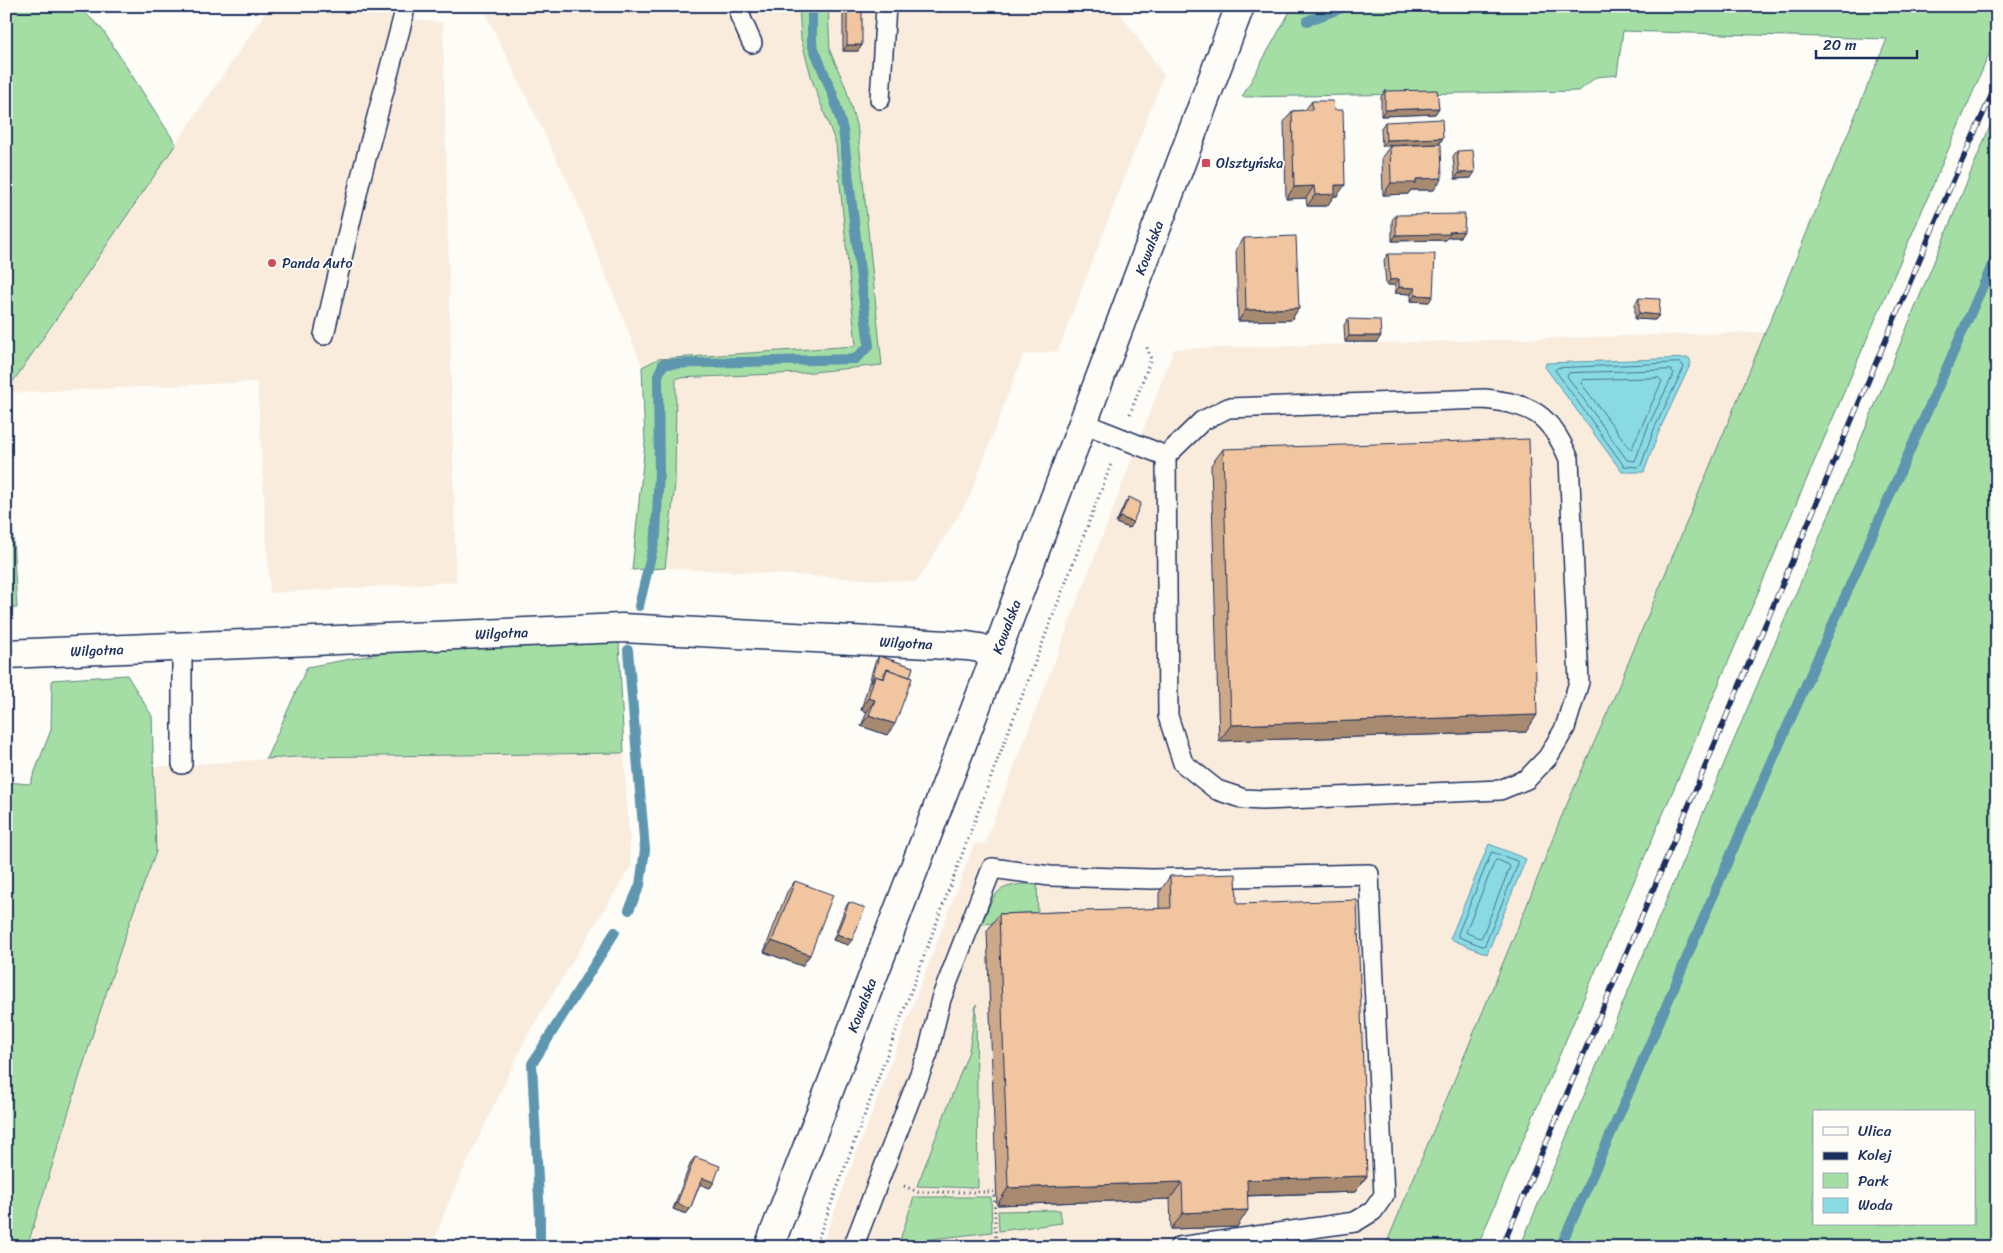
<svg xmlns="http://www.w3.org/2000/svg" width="2003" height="1253" font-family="Sriracha,sans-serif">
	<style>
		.built { fill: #f9ecdd }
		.green { fill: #a4dea4; stroke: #608681; fill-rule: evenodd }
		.water { fill: #89dae3; stroke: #5d96ae }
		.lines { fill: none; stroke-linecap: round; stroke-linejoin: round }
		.shore { stroke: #477393; stroke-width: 1 }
		.stream { stroke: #5d96ae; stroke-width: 10 }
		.service-casing { stroke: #1b2f5e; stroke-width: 22 }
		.minor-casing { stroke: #1b2f5e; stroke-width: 31 }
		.tertiary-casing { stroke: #1b2f5e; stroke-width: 31 }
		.path { stroke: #1b2f5e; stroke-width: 3; stroke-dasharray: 1 4; stroke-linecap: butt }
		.service { stroke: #fdfcf7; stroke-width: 19 }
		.minor { stroke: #fdfcf7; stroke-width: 28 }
		.tertiary { stroke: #fdfcf7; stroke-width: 28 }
		.rail-casing { stroke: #1b2f5e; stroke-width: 5.5 }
		.rail { stroke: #fdfcf7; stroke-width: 4; stroke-dasharray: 11; stroke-linecap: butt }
		.wall { fill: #cea989; stroke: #1b2f5e }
		.shaded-wall { fill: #a88a6f; stroke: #1b2f5e }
		.building { fill: #f0c59f; stroke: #1b2f5e }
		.poi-dot { fill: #d1495b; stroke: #fdfcf7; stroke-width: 2 }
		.labels { text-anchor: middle; stroke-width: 4; stroke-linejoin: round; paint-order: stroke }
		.poi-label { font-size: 14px; fill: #1b2f5e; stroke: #fdfcf7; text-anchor: start }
		.street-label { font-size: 14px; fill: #1b2f5e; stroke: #fdfcf7 }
	</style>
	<rect width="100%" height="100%" fill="#fdfcf7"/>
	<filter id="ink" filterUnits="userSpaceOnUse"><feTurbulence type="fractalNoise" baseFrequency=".02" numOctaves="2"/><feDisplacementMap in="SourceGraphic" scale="10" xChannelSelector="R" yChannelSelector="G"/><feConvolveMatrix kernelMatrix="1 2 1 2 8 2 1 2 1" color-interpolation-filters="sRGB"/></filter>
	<g filter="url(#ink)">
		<g class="built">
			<path d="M270,6H346L354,12L443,23L456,582L270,593L257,382L6,393Z"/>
			<path d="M482,6H1115L1164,75L1058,351L1023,355L969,498L917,582L665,568L632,570L645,443L642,366L575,197Z"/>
			<path d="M1766,332L1612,702L1560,820L1527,905L1385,1247H821L974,844L985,843L1174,349Z"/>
			<path d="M624,753L631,866L528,1034L453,1192L431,1247H27L94,1030L130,921L156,852L154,767L296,757Z"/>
		</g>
		<g class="green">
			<path d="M6,6H78L102,29L176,144L6,392Z"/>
			<path d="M799,6H828L830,51L846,88L858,132L882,365L802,373L676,378L675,484L665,568L632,570L645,443L642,367L658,359L856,346L836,144L813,83L801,39Z"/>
			<path d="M1293,6H1997V36L1477,1247H1385L1527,905L1560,820L1612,702L1887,39L1623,31L1617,75L1596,77L1579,91L1242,97Z"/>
			<path d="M1997,109V1247H1520L1856,451ZM1814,1112H1974V1224H1814Z"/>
			<path d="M6,414L17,608H6Z"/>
			<path d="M619,642L624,753L296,757L266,759L307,667L415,647Z"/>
			<path d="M127,675L152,716L156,852L130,921L94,1030L27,1247H6V782L30,784L51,730L52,680Z"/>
			<path d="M1037,883L1038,920L982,924C996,887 997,886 1037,883Z"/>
			<path d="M976,1004L978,1188L917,1186L969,1051Z"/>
			<path d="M914,1197H991L992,1232L899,1243Z"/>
			<path d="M1060,1210L1062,1223L999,1231L998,1211Z"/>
		</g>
		<g class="water">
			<path d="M1689,358L1691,363L1660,429L1644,472H1622L1545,367L1546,363Z"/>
			<path d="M1489,844L1526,859L1487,954L1450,939Z"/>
		</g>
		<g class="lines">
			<g class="shore">
				<path d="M1681,363L1684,367L1655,427L1641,465L1639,467L1624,466L1555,370L1557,368Z"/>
				<path d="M1671,370L1674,373L1649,424L1635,461L1627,460L1567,376L1569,373Z"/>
				<path d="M1659,378L1662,381L1631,450L1581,383L1583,380Z"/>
				<path d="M1492,852L1517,861L1518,864L1485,945L1482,946L1459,937L1458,934Z"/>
				<path d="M1498,860L1509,865L1510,867L1482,937L1479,938L1467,933L1466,931L1495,861Z"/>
			</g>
			<g class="stream">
				<path d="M1307,21L1347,6"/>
				<path d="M639,606L656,535L659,471L658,376L663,364L855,359L869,346L843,130L833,95L812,44V6"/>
				<path d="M628,650L645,850L640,885L629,910"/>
				<path d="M540,1247V1218L532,1064L615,932"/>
				<path d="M1560,1247C1625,1107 1683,964 1745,822C1828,632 1914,444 1997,254"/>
			</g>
			<defs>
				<g id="service">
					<path d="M742,6L740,16L752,43"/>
					<path d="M880,99L886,6"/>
					<path d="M324,335L360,181L403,18L405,6"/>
					<path d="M1484,399C1532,404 1550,414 1569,459L1579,682L1565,728L1548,757L1527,779L1500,790L1262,800L1244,799L1217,790L1183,763L1168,716L1166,456L1202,421L1228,408Z"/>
					<path d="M1083,423L1166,456"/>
					<path d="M182,646V764"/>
					<path d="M854,1247L855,1242L928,1053L941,999L992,868L1050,876L1152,879L1369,874L1384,1195L1373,1211L1355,1222L1179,1247"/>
				</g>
				<g id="minor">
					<path id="s1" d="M6,654L622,628L967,646L980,648L994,656"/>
				</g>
				<g id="tertiary">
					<path id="s2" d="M769,1247L967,731L1240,6"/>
				</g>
			</defs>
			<use href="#service" class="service-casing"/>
			<use href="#minor" class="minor-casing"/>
			<use href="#tertiary" class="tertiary-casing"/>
			<g class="path">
				<path d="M1130,414L1151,359L1146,345"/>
				<path d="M904,1186L918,1192H994L996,1247"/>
				<path d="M815,1247L999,756L1112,462"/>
			</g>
			<use href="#service" class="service"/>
			<use href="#minor" class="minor"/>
			<use href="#tertiary" class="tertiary"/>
			<defs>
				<path id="rail" d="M1502,1247L1949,190L1997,83"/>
			</defs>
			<use href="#rail" class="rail-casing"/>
			<use href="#rail" class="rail"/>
		</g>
		<g class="wall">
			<path d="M847,9L862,45L858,51H843V15Z"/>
			<path d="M1385,91L1439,108L1435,114L1381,116V97Z"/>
			<path d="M1312,101L1337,196H1334L1327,206H1307L1306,198L1286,199L1284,122L1292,111L1305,110Z"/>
			<path d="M1385,122L1443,138L1439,144L1382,146L1381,128Z"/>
			<path d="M1390,146L1434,190H1411L1408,194L1383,195L1382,157Z"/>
			<path d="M1457,151L1471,178L1455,179L1453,156Z"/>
			<path d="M1396,215L1464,231L1460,237H1448L1446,240L1392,241V220Z"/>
			<path d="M1244,238L1299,308L1291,320L1238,321L1236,249Z"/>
			<path d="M1388,254L1429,302L1411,301V294L1395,293V285H1386L1384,260Z"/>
			<path d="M1639,298L1659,315L1655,320L1635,319V304Z"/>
			<path d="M1348,319L1377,342H1345L1344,325Z"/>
			<path d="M1223,449L1526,732L1219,741L1211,465Z"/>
			<path d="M1129,497L1133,522L1129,528L1116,523L1125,503Z"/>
			<path d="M879,656L913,667L887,735L861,726L867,712L861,710L875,662Z"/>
			<path d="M1170,876L1237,904L1367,1176L1355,1192L1248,1196L1237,1227L1171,1229L1170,1199L997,1205L987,931L999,914L1159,909V893Z"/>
			<path d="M795,881L810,955L802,966L764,952L787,892Z"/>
			<path d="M849,902L848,945L833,940L845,908Z"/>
			<path d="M695,1157L714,1182L710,1188L700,1184L690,1209L686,1214L673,1209L691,1162Z"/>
		</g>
		<g class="shaded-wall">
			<path d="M847,45H862L858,51H843Z"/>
			<path d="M1439,108L1435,114L1381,116L1385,110Z"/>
			<path d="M1443,138L1439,144L1382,146L1386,140Z"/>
			<path d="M1475,172L1471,178L1455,179L1459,173Z"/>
			<path d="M1442,178L1434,190H1411L1408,194L1383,195L1391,183L1416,179Z"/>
			<path d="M1335,185H1345L1337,196H1334L1327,206H1307L1315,195Z"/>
			<path d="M1314,186L1306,198L1286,199L1294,187Z"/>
			<path d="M1464,231L1460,237H1448L1446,240L1392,241L1396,235Z"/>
			<path d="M1399,279L1395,285H1386L1390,280Z"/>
			<path d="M1399,287L1415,288L1411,294L1395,293Z"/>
			<path d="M1415,295L1433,296L1429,302L1411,301Z"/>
			<path d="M1299,308L1291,320L1238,321L1246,310Z"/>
			<path d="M1639,313L1659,315L1655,320L1635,319Z"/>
			<path d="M1349,336H1381L1377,342H1345Z"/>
			<path d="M1120,517L1133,522L1129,528L1116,523Z"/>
			<path d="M868,698L875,700L867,712L861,710Z"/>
			<path d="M869,715L895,724L887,735L861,726Z"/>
			<path d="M1537,715L1526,732L1219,741L1231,725Z"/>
			<path d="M837,934L852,940L848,945L833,940Z"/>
			<path d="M772,941L810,955L802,966L764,952Z"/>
			<path d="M1367,1176L1355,1192L1236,1196L1247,1180Z"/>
			<path d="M702,1178L714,1182L710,1188L698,1184Z"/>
			<path d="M1182,1182L1170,1199L997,1205L1008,1188Z"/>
			<path d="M677,1203L690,1209L686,1214L673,1209Z"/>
			<path d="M1248,1210L1237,1227L1171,1229L1183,1213Z"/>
		</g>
		<g class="building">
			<rect x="847" y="9" width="15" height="36"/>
			<path d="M1437,90L1439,108L1385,110V91Z"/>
			<path d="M1312,101H1333L1334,110H1343L1345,185H1335V194L1315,195L1314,186L1294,187L1292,111L1312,110Z"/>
			<path d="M1442,119L1443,138L1386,140L1385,122Z"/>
			<path d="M1441,144L1442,178L1416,179V183H1391L1390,146Z"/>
			<path d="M1473,150L1475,172L1459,173L1457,151Z"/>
			<path d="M1465,214L1464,231L1449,232L1450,234L1396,235V215Z"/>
			<path d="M1296,236L1299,308L1246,310L1244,238Z"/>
			<path d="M1388,254H1435L1433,296L1415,295V288L1399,287V279L1390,280Z"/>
			<path d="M1639,298L1660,299L1659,315L1639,313Z"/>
			<path d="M1348,319L1380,320L1381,336H1349Z"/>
			<path d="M1529,439L1537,715L1231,725L1223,449Z"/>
			<path d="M1129,497L1141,503L1133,522L1120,517Z"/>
			<path d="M879,656L913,667L910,677L887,669L883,675L882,678L875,676L871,682Z"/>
			<path d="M887,669L912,678L895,724L869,715L875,700L868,698L875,676L884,679Z"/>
			<path d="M1236,874L1237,904L1357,900L1367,1176L1247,1180L1248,1210L1183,1213L1182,1182L1008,1188L999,914L1171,908L1170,876Z"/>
			<path d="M795,881L833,895L810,955L772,941Z"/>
			<path d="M849,902L865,908L852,940L837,934Z"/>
			<path d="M695,1157L720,1166L714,1182L702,1178L690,1209L677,1203Z"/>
		</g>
	</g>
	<g class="poi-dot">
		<rect x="1201" y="158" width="10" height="10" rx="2.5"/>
		<circle cx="272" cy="263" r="5"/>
	</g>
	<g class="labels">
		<g class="poi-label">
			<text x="1216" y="168">Olsztyńska</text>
			<text x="282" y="268">Panda Auto</text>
		</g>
		<g class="street-label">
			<text dy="5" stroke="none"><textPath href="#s2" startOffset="1069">Kowalska</textPath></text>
			<text dy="5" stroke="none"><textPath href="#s2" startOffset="664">Kowalska</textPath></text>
			<text dy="5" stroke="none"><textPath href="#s1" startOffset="496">Wilgotna</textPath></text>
			<text dy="5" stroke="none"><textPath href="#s1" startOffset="901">Wilgotna</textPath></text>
			<text dy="5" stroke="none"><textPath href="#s1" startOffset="91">Wilgotna</textPath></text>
			<text dy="5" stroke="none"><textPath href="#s2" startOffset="259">Kowalska</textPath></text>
		</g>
	</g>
	<rect width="2003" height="1253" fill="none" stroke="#fdfcf7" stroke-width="25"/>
	<rect x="12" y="12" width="1978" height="1228" fill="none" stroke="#1b2f5e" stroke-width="2" filter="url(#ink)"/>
	<rect x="1813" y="1110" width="162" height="115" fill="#fdfcf7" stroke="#a3aaba"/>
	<rect x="1823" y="1127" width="25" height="8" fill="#fdfcf7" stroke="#a3aaba"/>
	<text x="1858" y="1136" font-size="15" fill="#1b2f5e">Ulica</text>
	<rect x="1823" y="1152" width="25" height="8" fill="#1b2f5e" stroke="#a3aaba"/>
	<text x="1858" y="1160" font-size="15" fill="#1b2f5e">Kolej</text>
	<rect x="1823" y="1173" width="25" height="15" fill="#a4dea4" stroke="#a3aaba"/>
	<text x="1858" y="1186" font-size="15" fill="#1b2f5e">Park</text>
	<rect x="1823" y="1198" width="25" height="15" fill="#89dae3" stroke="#a3aaba"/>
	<text x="1858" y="1210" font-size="15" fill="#1b2f5e">Woda</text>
	<path d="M1816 50v8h101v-8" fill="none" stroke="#1b2f5e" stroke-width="2.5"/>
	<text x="1823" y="50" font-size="15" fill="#1b2f5e" stroke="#fdfcf7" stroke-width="4" paint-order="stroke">20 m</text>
</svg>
